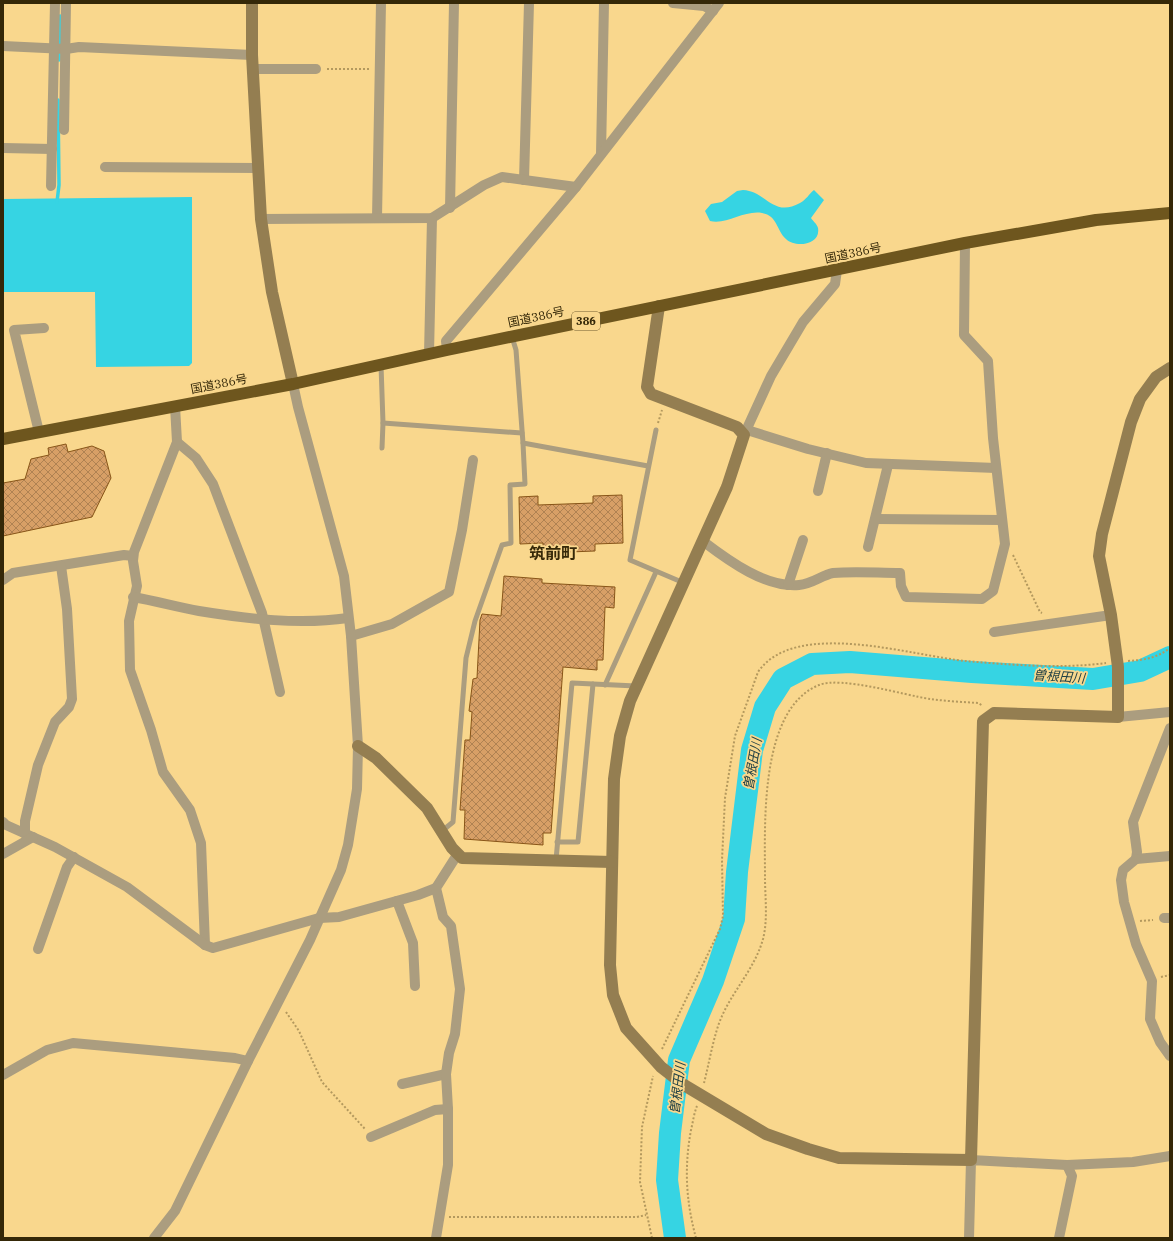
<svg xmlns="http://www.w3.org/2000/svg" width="1173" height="1241" font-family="'IBM Plex Serif','Noto Sans JP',serif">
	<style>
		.water { fill: #36d4e3 }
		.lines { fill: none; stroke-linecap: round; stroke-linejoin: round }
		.stream { stroke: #36d4e3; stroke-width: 3.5 }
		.river { stroke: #36d4e3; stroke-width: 22 }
		.building { fill: url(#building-cross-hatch); stroke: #885518 }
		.path { stroke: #b4995e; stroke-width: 2; stroke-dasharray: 2 2; stroke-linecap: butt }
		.lane { stroke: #ab9d7f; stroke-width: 5 }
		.street { stroke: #ab9d7f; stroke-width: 10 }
		.secondary { stroke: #947e51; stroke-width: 12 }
		.highway { stroke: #6e561e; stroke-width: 12 }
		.labels { text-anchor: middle; stroke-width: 3.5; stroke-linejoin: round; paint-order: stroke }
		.shield { fill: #f9d78d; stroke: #705c30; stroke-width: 1 }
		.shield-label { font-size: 11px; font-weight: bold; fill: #352808 }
		.street-label { font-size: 12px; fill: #352808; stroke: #f9d78d }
		.water-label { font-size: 13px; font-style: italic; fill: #224145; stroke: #f9d78d }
		.district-label { font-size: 16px; font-weight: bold; fill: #352808; stroke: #f9d78d }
	</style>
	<defs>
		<pattern id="building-cross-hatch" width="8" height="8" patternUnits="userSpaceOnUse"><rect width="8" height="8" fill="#d79f66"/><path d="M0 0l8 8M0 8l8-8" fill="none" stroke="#af8252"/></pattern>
	</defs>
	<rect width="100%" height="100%" fill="#f9d78d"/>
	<g class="water">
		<path d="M743,190C766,191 773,218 800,203C806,200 809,194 814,190L824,200L811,218C813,221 817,224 818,228C821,245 795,248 786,239C776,230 778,216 762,213C744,210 727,225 710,221L705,211L711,204L722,202L737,191Z"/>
		<path d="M192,197V363L189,366L96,367L95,292H3V199Z"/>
	</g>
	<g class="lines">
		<g class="stream">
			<path d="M59,60L60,16"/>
			<path d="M57,202L59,185L58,100"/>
		</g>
		<path class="river" d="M675,1238L667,1180L670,1133L679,1060L713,981L734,919L737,872L752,750L765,707L783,679L812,664L850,662L972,672L1093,679L1140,671L1170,657"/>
	</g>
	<g class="building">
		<path d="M66,444L68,452L92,446L104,451L111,478L92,517L3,536V483L25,479L31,459L49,455L48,448Z"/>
		<path d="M622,495L623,543L595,544V551L543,553V543L520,544L519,497L538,496V505L593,503V496Z"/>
		<path d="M504,576L542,579V583L615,587L614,608L605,607L603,660H597V670L563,667L551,833H543V845L464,839L465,810H460L465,740H470L472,712L469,711L473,679L477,678L480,620L482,614L501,616Z"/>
	</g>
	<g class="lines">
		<g class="path">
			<path d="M327,69H370"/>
			<path d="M658,423L662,410"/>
			<path d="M1013,555L1040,612L1042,613"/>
			<path d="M1128,661C1144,660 1157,658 1170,648"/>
			<path d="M1140,921L1153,920"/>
			<path d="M1161,977L1170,975"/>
			<path d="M286,1012L299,1031L322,1082L365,1129"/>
			<path d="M662,1049L720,929L723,916L722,860L725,798L735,736L758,672C795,618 912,656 966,661C1012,665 1061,669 1106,663"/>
			<path d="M704,1083C709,1064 714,1033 722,1016C734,989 755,968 763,939C768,920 765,897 765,878C765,825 759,709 819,685C841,676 904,695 930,699C945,701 962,702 978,703L983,706"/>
			<path d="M449,1217H637L646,1215"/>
			<path d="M652,1238L640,1182L642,1127L653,1076"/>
			<path d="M696,1238C686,1201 684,1168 691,1130C693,1122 694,1113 697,1106"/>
		</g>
		<g class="lane">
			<path d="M512,337L516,350L523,443L648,466"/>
			<path d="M381,365L383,423L382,448"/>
			<path d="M383,423L522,433"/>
			<path d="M656,430L630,560L684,583"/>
			<path d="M605,685L656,572"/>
			<path d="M442,831L453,822L466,658L475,621L502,545L511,543L510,485L525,484L523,443"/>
			<path d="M557,842H578L593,684"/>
			<path d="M556,860L572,683L636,686"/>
		</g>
		<g class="street">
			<path d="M673,3L704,6L713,11"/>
			<path d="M3,46L66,49L79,47L252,55"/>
			<path d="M252,69H316"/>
			<path d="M64,130L66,3"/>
			<path d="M3,148L52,149"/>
			<path d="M601,154L604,3"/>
			<path d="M105,167L257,168"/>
			<path d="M524,180L529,3"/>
			<path d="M51,186L55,3"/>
			<path d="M450,208L454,3"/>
			<path d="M377,218L381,3"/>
			<path d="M261,219L432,218L484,185L502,177L576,187"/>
			<path d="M447,350L446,341L576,187L719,3"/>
			<path d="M429,354L432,218"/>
			<path d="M175,406L177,442L134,552L133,561L137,586L129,621L130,670L151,730L163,772L190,810L201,843L205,945"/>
			<path d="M747,430L808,449L866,463L996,468"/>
			<path d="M39,432L14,330L44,328"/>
			<path d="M744,435L771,376L803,322L835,284L837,270"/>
			<path d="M177,442L196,458L213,484L262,613L280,692"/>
			<path d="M818,491L827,453"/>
			<path d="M876,519L1002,520"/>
			<path d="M704,542C729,561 766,588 799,585C812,584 822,575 833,573C855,571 878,573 900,573L901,586L906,597L982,599L993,591L1005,544L993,438L988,361L964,335L965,243"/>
			<path d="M868,547L888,465"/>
			<path d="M3,580L13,573L124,555L133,556"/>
			<path d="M788,585L803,540"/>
			<path d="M133,597C156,601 177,607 199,611C248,619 300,625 348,618"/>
			<path d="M994,632L1111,615"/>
			<path d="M351,636L392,624L449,592L462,530L473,460"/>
			<path d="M1118,717L1170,712"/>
			<path d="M1170,728L1133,822L1137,852L1136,859L1170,856"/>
			<path d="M3,822L6,825L55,847L127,887L205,945L213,948L319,918L339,917L418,895L436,888"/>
			<path d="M25,834V821L38,765L55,722L69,707L72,699L67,609L61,566"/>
			<path d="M3,854L33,837"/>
			<path d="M1136,859L1123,870L1121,880L1124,902L1136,944L1152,981L1150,1019L1160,1042L1170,1056"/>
			<path d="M397,901L413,943L415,986"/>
			<path d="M1164,918H1170"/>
			<path d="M38,949L67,867L74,857"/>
			<path d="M3,1075L47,1050L73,1043L235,1058L248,1061"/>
			<path d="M402,1084L446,1074"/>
			<path d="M371,1137L435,1110L448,1109"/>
			<path d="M154,1238L175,1211L248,1061L310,940L341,870L348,845L357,789L358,746L351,636L344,576L298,407L293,384"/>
			<path d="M436,1238L448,1165V1109L446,1074L449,1053L455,1034L460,989L451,926L443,917L436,888L457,855"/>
			<path d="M969,1238L971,1160L1067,1165L1133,1162L1170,1156"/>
			<path d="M1059,1238L1072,1176L1067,1165"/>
		</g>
		<g class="secondary">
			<path d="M252,3V55L261,219L272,292L293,384"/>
			<path d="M659,306L647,387L651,394L737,427L744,435L727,487L630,701L620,736L614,779L610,965L613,995L626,1028L661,1067L684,1085L766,1134L808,1149L839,1158L971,1160L983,721L994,713L1118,717V667L1111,615L1099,556L1102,534L1131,422L1140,399L1156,377L1170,368"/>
			<path d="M358,746L376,758L427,808L452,848L462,858L612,862"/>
		</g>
		<path class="highway" d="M3,439L293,384L447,350L965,243L1096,220L1170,213"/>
	</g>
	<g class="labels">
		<rect class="shield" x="572" y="312" width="28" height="18" rx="3"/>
		<g class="shield-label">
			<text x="586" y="325">386</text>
		</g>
		<g class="street-label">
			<text transform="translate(853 253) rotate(-12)" y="4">国道386号</text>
			<text transform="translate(536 317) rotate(-12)" y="4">国道386号</text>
			<text transform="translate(219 384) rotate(-11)" y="4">国道386号</text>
		</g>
		<g class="water-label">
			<text transform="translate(1059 676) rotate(4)" y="5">曽根田川</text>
			<text transform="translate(752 764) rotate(-80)" y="5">曽根田川</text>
			<text transform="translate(677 1088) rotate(-83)" y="5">曽根田川</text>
		</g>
		<g class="district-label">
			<text x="553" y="559">筑前町</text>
		</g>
	</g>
	<rect width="1173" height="1241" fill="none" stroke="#352808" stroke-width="8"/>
</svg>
